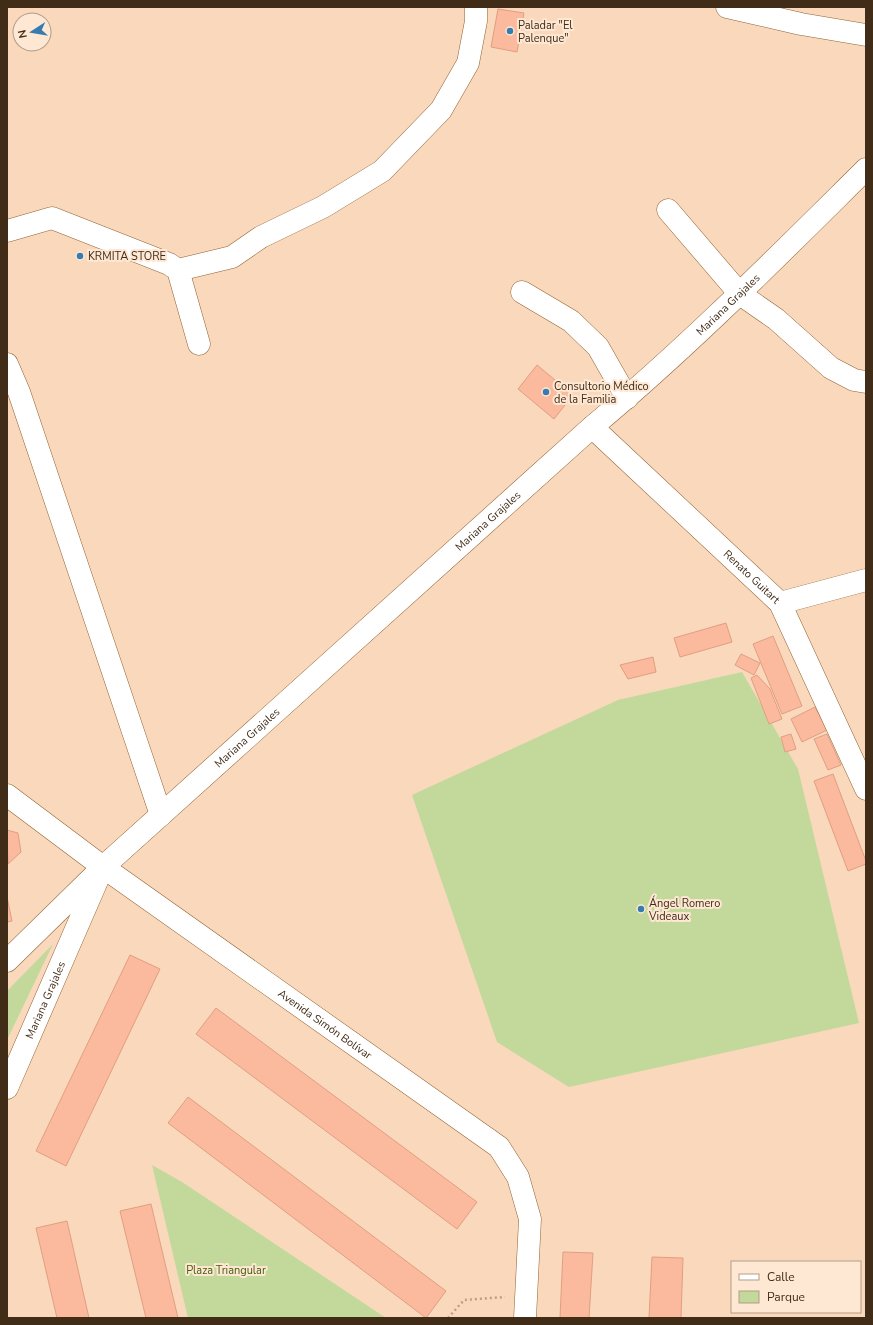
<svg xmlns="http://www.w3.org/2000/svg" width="873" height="1325" font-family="'Nunito Sans',sans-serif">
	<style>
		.green { fill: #c3d99b }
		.building { fill: #fbba9e; stroke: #e19e81 }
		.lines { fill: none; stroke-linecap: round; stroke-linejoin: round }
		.minor-casing { stroke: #936333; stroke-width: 23 }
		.major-casing { stroke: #936333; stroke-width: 23 }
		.path { stroke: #bc9f85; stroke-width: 2.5; stroke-dasharray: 2 3; stroke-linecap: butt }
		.minor { stroke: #fff; stroke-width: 22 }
		.major { stroke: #fff; stroke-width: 22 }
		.poi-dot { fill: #367cb1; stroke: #fee8d4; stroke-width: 1.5 }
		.labels { text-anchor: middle; stroke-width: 4; stroke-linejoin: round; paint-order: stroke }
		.poi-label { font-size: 11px; fill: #412c18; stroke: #fee8d4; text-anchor: start }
		.street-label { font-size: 11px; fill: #412c18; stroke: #fee8d4 }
		.park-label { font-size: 11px; fill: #465c0d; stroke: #fee8d4 }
	</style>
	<rect width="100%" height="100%" fill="#f9d8bb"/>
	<g class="green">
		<path d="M742,672L798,769L859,1023L569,1087L497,1042L412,795L618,700Z"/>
		<path d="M53,944L7,1040V991Z"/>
		<path d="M152,1165L182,1182L386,1318H188Z"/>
	</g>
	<g class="building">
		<path d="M498,9L524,13L517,52L491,47Z"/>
		<path d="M537,365L573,395L554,419L518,389Z"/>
		<path d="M726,623L732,642L680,657L674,638Z"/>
		<path d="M773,636L802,706L782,714L753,644Z"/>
		<path d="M741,654L760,663L754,675L735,665Z"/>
		<path d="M653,657L656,672L628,679L620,665Z"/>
		<path d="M757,675L770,689L782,719L769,724L751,678Z"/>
		<path d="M815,707L827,730L802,742L791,719Z"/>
		<path d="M791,734L796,749L785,752L781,737Z"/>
		<path d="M827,734L841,765L828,770L814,739Z"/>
		<path d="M833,774L866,861V864L848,871L814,781Z"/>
		<path d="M7,830L18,833L21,852L8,864Z"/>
		<path d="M7,897L12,921L7,922Z"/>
		<path d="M130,955L160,969L66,1166L36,1151Z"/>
		<path d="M216,1008L477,1202L457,1229L196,1034Z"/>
		<path d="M188,1097L446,1291L426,1318L168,1123Z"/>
		<path d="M151,1204L178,1318H146L120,1211Z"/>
		<path d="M67,1221L89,1318H57L36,1228Z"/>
		<path d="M563,1252L593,1253L589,1318H560Z"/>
		<path d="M652,1257L683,1258L681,1318H649Z"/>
	</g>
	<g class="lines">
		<defs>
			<g id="minor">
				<path d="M727,7L801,24L866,35"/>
				<path d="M668,210L740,294L776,319L831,368L854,380L866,382"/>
				<path d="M7,231L52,218L169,264L178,270L199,344"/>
				<path d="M178,270L232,257L261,237L323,207L382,171L441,110L468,63L476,21V7"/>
				<path d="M522,292L571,321L598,347L627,398"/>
				<path d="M7,364L19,392L161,815"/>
				<path id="s1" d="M592,427L780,603L866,789"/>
				<path d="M780,603L866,580"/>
				<path id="s2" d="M7,795L103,867L499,1147L518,1177L530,1219L525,1318"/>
				<path id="s3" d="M7,1088L103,867"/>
			</g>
			<g id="major">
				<path id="s4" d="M7,961L103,867L592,427C689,346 777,257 866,169"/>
			</g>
		</defs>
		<use href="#minor" class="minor-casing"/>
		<use href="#major" class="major-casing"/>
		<path class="path" d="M448,1318L464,1300L505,1297"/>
		<use href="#minor" class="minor"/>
		<use href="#major" class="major"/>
	</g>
	<g class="poi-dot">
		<circle cx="510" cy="31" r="4"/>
		<circle cx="80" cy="256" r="4"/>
		<circle cx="546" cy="392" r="4"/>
		<circle cx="641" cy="909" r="4"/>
	</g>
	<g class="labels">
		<g class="poi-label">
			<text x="518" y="29">Paladar "El<tspan x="518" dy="13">Palenque"</tspan></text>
			<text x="88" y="260">KRMITA STORE</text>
			<text x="554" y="390">Consultorio Médico<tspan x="554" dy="13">de la Familia</tspan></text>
			<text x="649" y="907">Ángel Romero<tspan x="649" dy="13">Videaux</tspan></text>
		</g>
		<g class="street-label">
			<text dy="4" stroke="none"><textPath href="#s4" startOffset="975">Mariana Grajales</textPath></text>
			<text dy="4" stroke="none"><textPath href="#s4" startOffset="652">Mariana Grajales</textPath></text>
			<text dy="4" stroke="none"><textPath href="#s1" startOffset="219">Renato Guitart</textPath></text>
			<text dy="4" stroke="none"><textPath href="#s4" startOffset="328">Mariana Grajales</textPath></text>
			<text dy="4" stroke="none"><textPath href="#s3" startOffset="96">Mariana Grajales</textPath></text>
			<text dy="4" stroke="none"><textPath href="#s2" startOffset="392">Avenida Simón Bolívar</textPath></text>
		</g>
		<g class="park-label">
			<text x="226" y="1274">Plaza Triangular</text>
		</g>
	</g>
	<rect width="873" height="1325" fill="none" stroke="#412c18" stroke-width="16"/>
	<rect x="731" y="1261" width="130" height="52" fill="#fee8d4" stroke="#b29d89"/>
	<rect x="739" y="1274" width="20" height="6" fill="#ffffff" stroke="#b29d89"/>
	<text x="767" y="1281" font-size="12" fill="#412c18">Calle</text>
	<rect x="739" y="1291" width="20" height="12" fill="#c3d99b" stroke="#b29d89"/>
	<text x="767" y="1301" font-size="12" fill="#412c18">Parque</text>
	<g transform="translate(32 32) rotate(258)"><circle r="19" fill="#fee8d4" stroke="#b29d89"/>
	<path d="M0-3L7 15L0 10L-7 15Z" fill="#367cb1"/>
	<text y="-6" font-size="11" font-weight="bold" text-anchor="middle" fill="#412c18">N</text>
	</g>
</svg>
